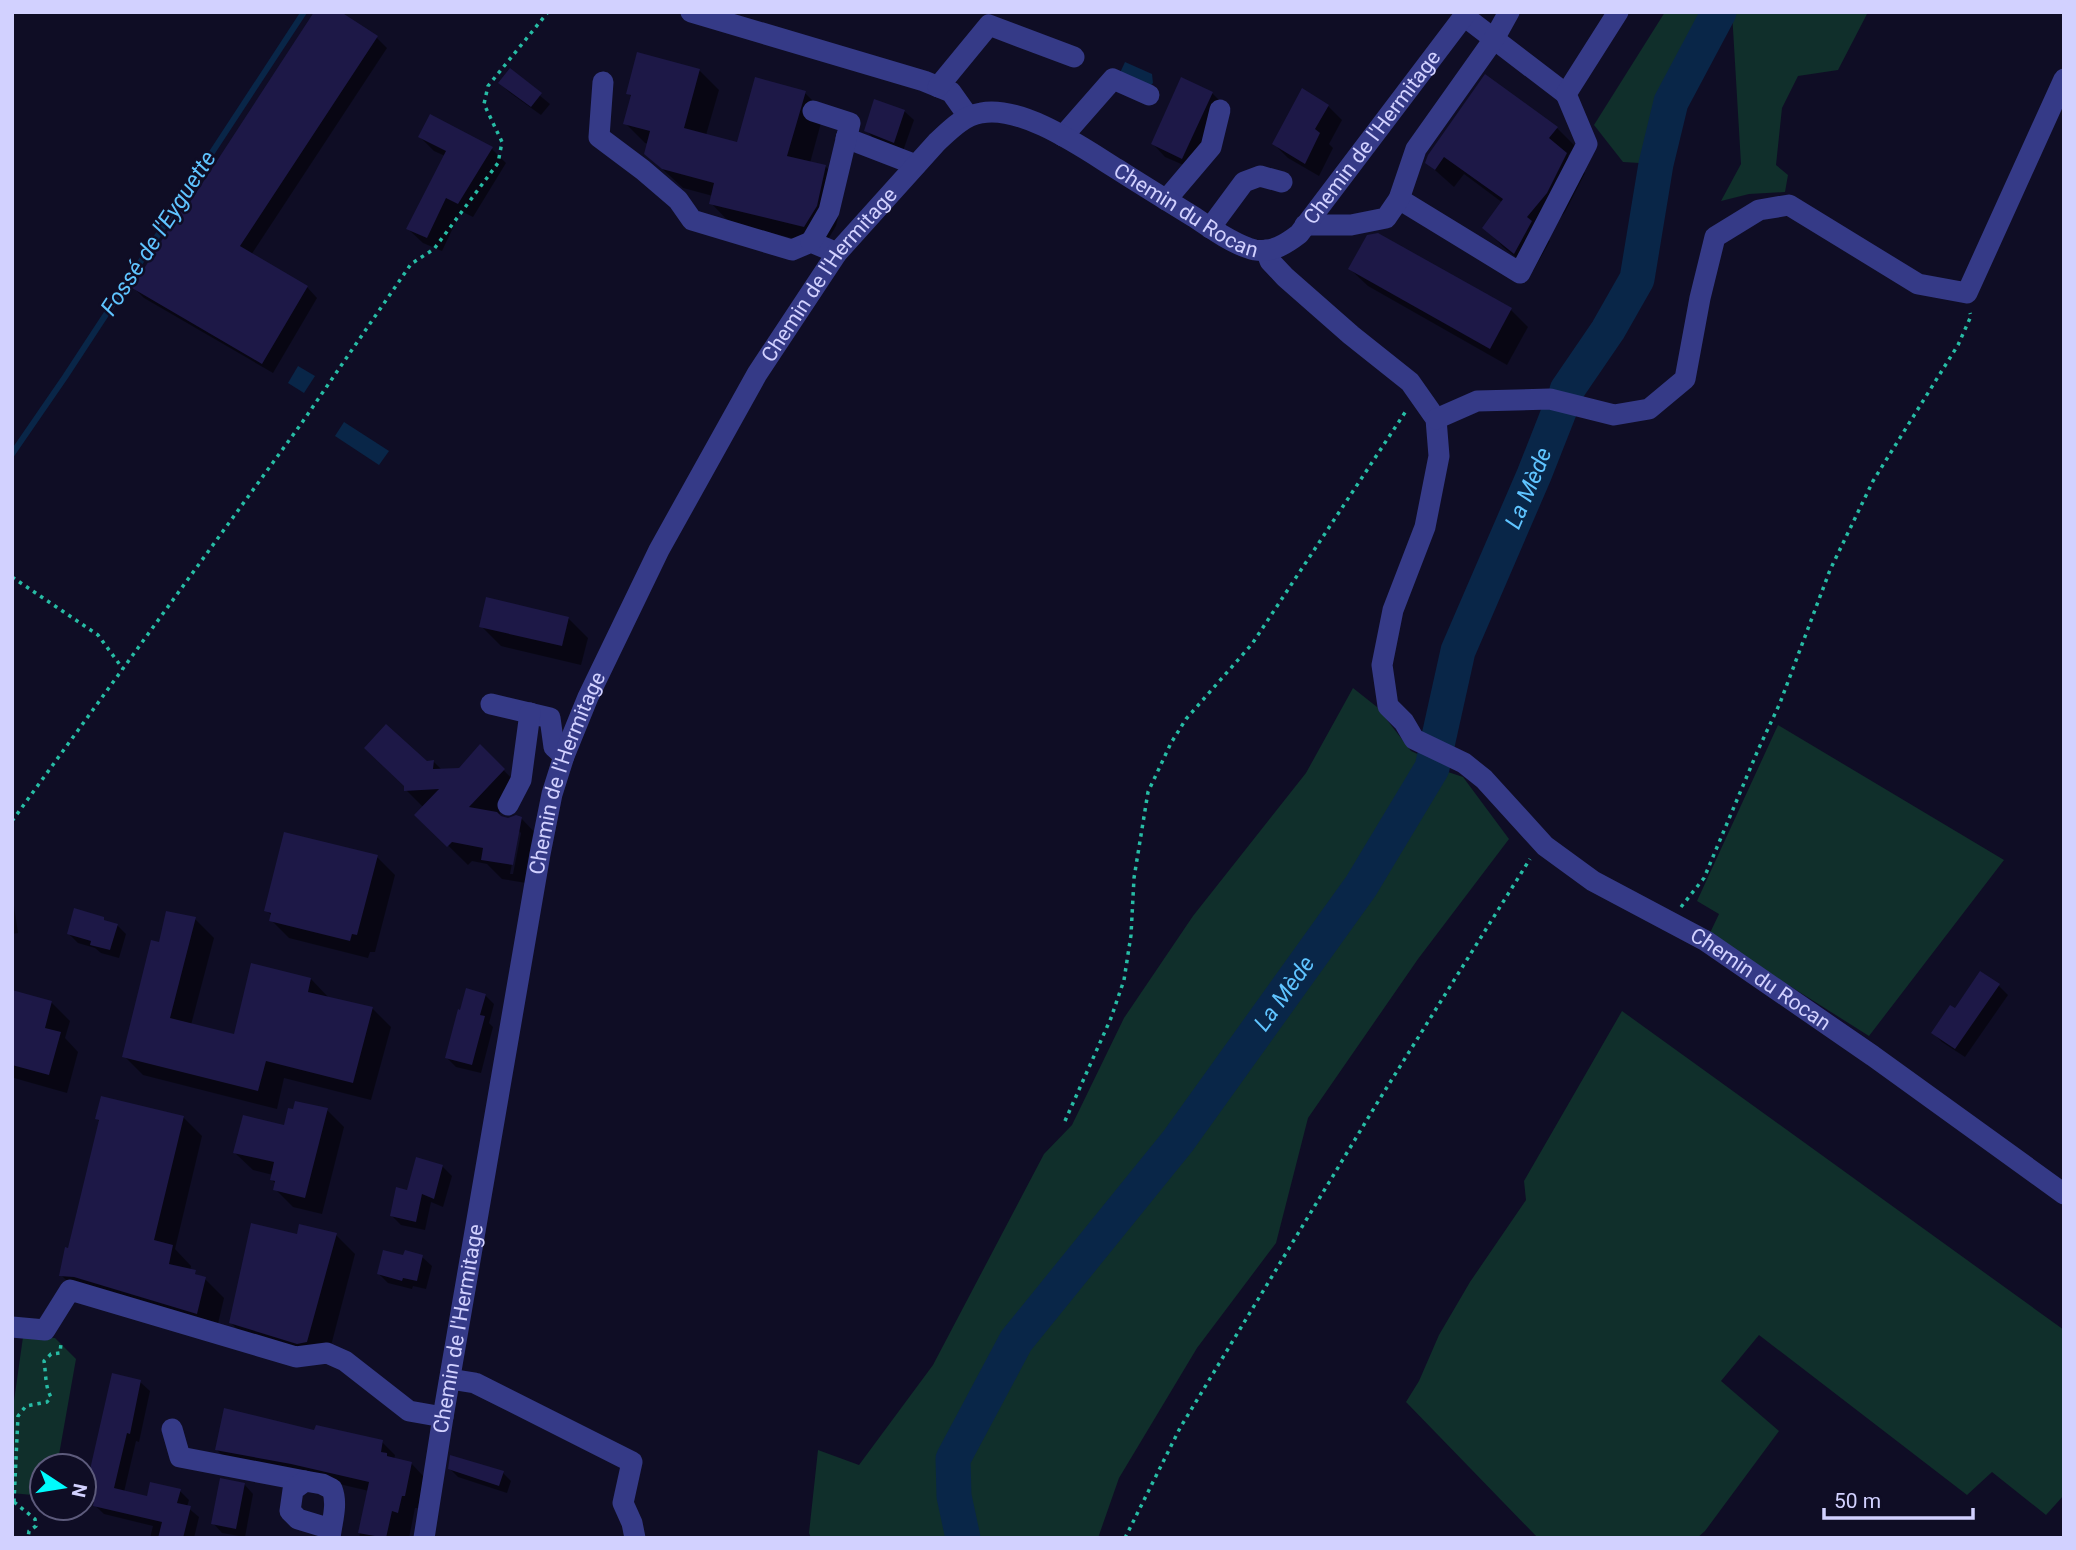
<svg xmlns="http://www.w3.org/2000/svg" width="2076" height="1550" font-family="Roboto,sans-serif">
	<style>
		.green { fill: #102f2b }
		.water { fill: #092648 }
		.shadow { fill: #0007; fill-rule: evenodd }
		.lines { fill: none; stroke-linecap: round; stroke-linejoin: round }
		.stream { stroke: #092648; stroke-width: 6 }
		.river { stroke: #092648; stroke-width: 35 }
		.building { fill: #1d1847 }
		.path { stroke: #27bca5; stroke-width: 3.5; stroke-dasharray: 3.5 5; stroke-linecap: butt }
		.minor { stroke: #353a87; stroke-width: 21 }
		.labels { text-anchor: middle; stroke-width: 5; stroke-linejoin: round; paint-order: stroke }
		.street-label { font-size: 21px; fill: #d2d1ff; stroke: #0f0d25 }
		.water-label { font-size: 23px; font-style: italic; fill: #5fc4ff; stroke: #0f0d25 }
	</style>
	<rect width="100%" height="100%" fill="#0f0d25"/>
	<g class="green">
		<path d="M1665,12H1719L1671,102L1656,164L1623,162L1594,125Z"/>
		<path d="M1732,12H1868L1838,70L1798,76L1782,108L1776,165L1788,175L1785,192L1749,194L1721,201L1741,164Z"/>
		<path d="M1353,688L1377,707L1411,751L1424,757L1422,772L1348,893L1168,1142L1007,1340L944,1459L945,1505L953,1538H811L809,1533L818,1450L859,1465L933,1365L1044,1154L1072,1125L1124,1018L1193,916L1306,773Z"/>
		<path d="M1778,725L2004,860L1869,1036L1709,935L1719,914L1697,901Z"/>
		<path d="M1442,770L1463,777L1509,839L1418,959L1308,1118L1276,1243L1197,1348L1119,1478L1098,1538H970L962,1497L961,1462L1021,1346L1189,1141L1370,887Z"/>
		<path d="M1622,1011L2064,1330V1495L2046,1515L1992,1472L1967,1495L1759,1335L1721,1381L1779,1431L1705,1531L1697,1538H1538L1406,1402L1419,1381L1439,1335L1470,1282L1526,1200L1524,1181Z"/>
		<path d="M23,1337L55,1338L76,1359L57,1466H42V1496L12,1493V1415Z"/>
	</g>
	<g class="water">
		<path d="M1125,62L1152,74L1153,83L1151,85L1119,75Z"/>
		<path d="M298,366L315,376L304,393L288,383Z"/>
		<path d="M344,422L389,451L379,465L335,436Z"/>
	</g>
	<g class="shadow">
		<path d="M338,12L377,38L387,48L251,255L307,287L317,298L273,373L144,298L134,288L183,215Z"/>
		<path d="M699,70L719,90L706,135L739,144L805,93L824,112L810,163L826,167L845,186L836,226L824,246L730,223L711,203L713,196L683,188L645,153L648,144L645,143L625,123L632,97L628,93Z"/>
		<path d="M510,71L550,104L541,115L509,92L500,83Z"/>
		<path d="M1212,93L1225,106L1195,170L1165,157L1153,144Z"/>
		<path d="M1328,106L1342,120L1329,144L1333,148L1319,176L1288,158L1274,144Z"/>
		<path d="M904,111L914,120L903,151L875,140L866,130Z"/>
		<path d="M1557,128L1575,146L1568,156L1585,173L1565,212L1545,237L1550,241L1533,271L1503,247L1485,228L1503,203L1464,174L1454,187L1427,163L1429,156Z"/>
		<path d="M420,137L492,149L506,163L473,217L461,211L442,251L423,243L408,229L445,156L434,151Z"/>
		<path d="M1378,235L1511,310L1528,327L1507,365L1368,286L1350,269Z"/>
		<path d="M568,618L588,638L581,665L501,646L481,626Z"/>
		<path d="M480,746L523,790L498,816L508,820L521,818L540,838L532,884L502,879L487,864L472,861L468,865L417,815L424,808L406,790L427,763L433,761L442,770H460ZM518,830L521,833L513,874H510Z"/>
		<path d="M377,857L395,875L375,952H370L368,958L289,938L271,920L272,916L266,910Z"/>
		<path d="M12,893L18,933L12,934Z"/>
		<path d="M103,919L107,923L117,925L126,934L119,958L101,953L95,948L78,943L69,934Z"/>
		<path d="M195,919L214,938L191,1025L235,1037L311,979L330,999L372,1008L391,1027L371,1100L284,1078L277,1109L143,1075L124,1056L160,944Z"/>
		<path d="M1981,973L1999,986L2008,995L1965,1057L1942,1042L1933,1033L1955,1011Z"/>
		<path d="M12,992L51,1002L70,1021L65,1038L78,1052L67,1093L14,1078L12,1084Z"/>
		<path d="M485,995L494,1004L489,1023L493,1027L481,1073L456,1067L447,1058Z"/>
		<path d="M327,1110L344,1127L322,1214L293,1207L275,1189L276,1184L272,1180L273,1175L253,1170L235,1153L286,1127Z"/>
		<path d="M183,1117L202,1136L175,1249L191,1266L190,1271L205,1279L224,1298L216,1332L80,1294L61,1275L69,1250L100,1122L97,1119Z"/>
		<path d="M442,1166L452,1176L443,1207L431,1202L425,1230L401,1225L392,1216L408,1192Z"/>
		<path d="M336,1235L355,1254L327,1361L250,1342L231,1323Z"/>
		<path d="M405,1257H422L432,1266L426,1289L413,1286L412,1289L388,1283L379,1274Z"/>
		<path d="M140,1382L150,1391L139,1442L136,1441L124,1492L148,1499L180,1491L189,1500L187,1507L199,1517L194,1538H150L153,1526L104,1514L84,1495Z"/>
		<path d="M316,1432L382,1442L395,1455L394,1460L411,1463L424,1477L418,1508H415L409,1538H359L369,1491L305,1476L230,1463L217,1450Z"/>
		<path d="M450,1469L503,1473L511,1481L507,1493L458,1477Z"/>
		<path d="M244,1484L253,1494L245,1537L222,1533L213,1523Z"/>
	</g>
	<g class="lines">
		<path class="stream" d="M12,454L65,377L304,12"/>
		<g class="river">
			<path d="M1567,390L1608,330L1637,279L1656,164L1671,102L1719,12"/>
			<path id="s1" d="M963,1538L954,1496L953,1459L1016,1341L1178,1141L1361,886L1432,768L1458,651L1534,475L1560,409"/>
		</g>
	</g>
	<g class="building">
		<path d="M314,12H341L378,36L240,246L308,286L262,364L132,288L180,211L183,213Z"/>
		<path d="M637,52L700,69L684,128L737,142L755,77L806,91L787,156L826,165L817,206L804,227L709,204L714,183L662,169L644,154L650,131L623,124L631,95L626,94Z"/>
		<path d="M510,68L542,93L531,107L498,83Z"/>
		<path d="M1485,74L1558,127L1549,138L1567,153L1547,193L1527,217L1532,221L1514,254L1482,228L1503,199L1444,157L1435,170L1425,163L1428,155Z"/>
		<path d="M1181,77L1213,92L1182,159L1151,144Z"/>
		<path d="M1302,88L1329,105L1315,129L1320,133L1305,164L1272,144Z"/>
		<path d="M874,99L905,110L894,143L864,131Z"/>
		<path d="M430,114L493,147L458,204L446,198L427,238L406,229L446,151L418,137Z"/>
		<path d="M1378,233L1512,308L1490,349L1348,269L1367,235Z"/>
		<path d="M486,597L569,617L562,646L479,627Z"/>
		<path d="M386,724L427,761L434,760L433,769L459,768L480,744L505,769L469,807L497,812L501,816L508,818L516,815L522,817L513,865L481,860L483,848L452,842L447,847L414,815L439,789L404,791V786L364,748Z"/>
		<path d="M284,832L378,855L357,935L352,934L350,941L269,921L271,913L264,911Z"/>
		<path d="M74,908L104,917V920L118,924L110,950L90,945L91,941L67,934Z"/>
		<path d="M166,911L196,917L170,1018L234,1034L251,963L311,978L308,992L373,1007L353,1083L266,1061L258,1091L122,1057L151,940L159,942Z"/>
		<path d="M1980,971L2000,984L1955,1049L1931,1033L1950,1005L1955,1008Z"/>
		<path d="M466,988L486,994L480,1015L485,1016L472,1065L445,1058L458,1009L460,1010Z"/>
		<path d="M12,990L52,1001L45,1028L61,1032L49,1075L12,1065Z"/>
		<path d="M101,1096L184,1116L154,1240L173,1245L169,1264L196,1270L195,1274L206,1277L197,1314L74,1277L59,1276L65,1247L68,1248L99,1120L95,1119Z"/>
		<path d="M295,1101L328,1108L305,1198L273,1190L275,1181L270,1180L274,1162L233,1153L243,1115L284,1125L288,1108L293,1109Z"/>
		<path d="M416,1157L443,1165L434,1199L422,1194L416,1222L390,1216L396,1187L407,1190Z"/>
		<path d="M251,1223L297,1234L299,1224L337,1233L307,1342L297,1344L229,1323Z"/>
		<path d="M383,1250L403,1255L405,1250L423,1255L417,1281L403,1278L402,1281L377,1274Z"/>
		<path d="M112,1373L141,1380L130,1434L127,1433L114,1488L147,1496L150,1482L181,1489L177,1503L191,1506L183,1538H158L162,1522L93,1506L94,1499L84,1496Z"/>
		<path d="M224,1408L314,1430L316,1425L383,1440L381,1452L387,1453V1456L412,1462L405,1496H402L398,1513L392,1511L386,1538L358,1533L369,1482L291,1464L215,1450Z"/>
		<path d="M450,1455L504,1471L499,1486L448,1469Z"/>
		<path d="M220,1478L245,1483L236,1529L211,1524Z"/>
	</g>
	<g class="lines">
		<g class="path">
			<path d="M12,577L98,635L123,669"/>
			<path d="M12,821L301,424L411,264L434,249L498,163L502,142L484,104L488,86L548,12"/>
			<path d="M1681,907L1704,878L1758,750L1780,703L1830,570L1873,481L1958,345L1971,316L1970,313"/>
			<path d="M1065,1121L1111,1018L1124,980L1131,935L1134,878L1148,792L1171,743L1186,719L1252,644L1406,411"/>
			<path d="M14,1502L18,1416L26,1406L47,1402L51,1397C45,1387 46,1373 44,1361L51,1354L60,1353L61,1343"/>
			<path d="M14,1502L35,1519L36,1526L29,1531L28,1538"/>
			<path d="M1125,1538L1180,1428L1379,1100L1530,859"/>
		</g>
		<g class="minor">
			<path d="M691,12L924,81L951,92L968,116"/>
			<path d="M1464,16L1566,94"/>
			<path d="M603,82L599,137L643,170L678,200L692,220L792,250L811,242L837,253"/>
			<path d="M938,87L989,25L1074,57"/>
			<path d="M1063,136L1113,79L1149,95"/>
			<path d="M846,138L916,165"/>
			<path d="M1399,199L1520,273L1587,144L1566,94L1618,12"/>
			<path d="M1166,200L1211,147L1220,110"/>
			<path d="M1305,225H1351L1386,218L1399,199L1416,149L1494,39L1509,12"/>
			<path d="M1210,228L1244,182L1260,176L1282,182"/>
			<path d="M811,242L829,211L850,123L813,111"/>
			<path id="s2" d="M1266,250L1270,261L1285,277L1351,335L1410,382L1436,419L1439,456L1425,527L1393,610L1382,665L1388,706L1404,722L1414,739L1464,763L1484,779L1545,846L1593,881L1706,941L1873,1056L2064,1194"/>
			<path d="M1436,419L1477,401L1550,399L1614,415L1649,409L1685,379L1700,298L1715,237L1759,210L1789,205L1918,284L1967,293L2064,79"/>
			<path d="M491,704L550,718L554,747L564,756"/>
			<path d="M508,805L521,780L530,713"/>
			<path d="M12,1327L45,1330L70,1290L296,1357L327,1353L345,1361L409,1411L443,1417"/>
			<path d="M450,1379L475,1383L632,1462L623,1503L632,1523L635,1538"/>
			<path d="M172,1429L180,1457L305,1481"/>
			<path d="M330,1538C332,1521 338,1504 332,1489L322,1484L305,1481L293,1490L290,1511L298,1519L331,1529"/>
			<path id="s3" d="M424,1538L443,1417L540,854L552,794L564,756L588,697L659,550L757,374L837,253L937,142C950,130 963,116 981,113C1023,105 1083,148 1117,169C1142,185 1168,201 1194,217C1210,228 1236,246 1255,250C1272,253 1286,244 1299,234L1467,12"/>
		</g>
	</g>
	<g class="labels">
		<g class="street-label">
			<text dy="7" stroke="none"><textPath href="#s3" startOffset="2051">Chemin de l'Hermitage</textPath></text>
			<text dy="7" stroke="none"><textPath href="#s3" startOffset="1802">Chemin du Rocan</textPath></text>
			<text dy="7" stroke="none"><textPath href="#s3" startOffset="1346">Chemin de l'Hermitage</textPath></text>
			<text dy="7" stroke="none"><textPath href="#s3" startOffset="779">Chemin de l'Hermitage</textPath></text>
			<text dy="7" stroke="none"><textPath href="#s2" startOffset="1006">Chemin du Rocan</textPath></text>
			<text dy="7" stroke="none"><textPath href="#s3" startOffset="212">Chemin de l'Hermitage</textPath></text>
		</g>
		<g class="water-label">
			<text transform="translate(158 233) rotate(-57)" y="8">Fossé de l'Eyguette</text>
			<text dy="8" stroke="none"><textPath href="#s1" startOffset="1220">La Mède</textPath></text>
			<text dy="8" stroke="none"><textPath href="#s1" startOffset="653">La Mède</textPath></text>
		</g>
	</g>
	<rect width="2076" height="1550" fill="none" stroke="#d2d1ff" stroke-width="28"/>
	<g transform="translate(63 1487) rotate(102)"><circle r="33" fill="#0f0d25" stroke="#5d5b7c" stroke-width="2"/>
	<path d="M0-5L12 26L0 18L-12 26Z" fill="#00fbfc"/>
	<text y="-10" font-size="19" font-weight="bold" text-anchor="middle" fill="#d2d1ff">N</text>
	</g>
	<path d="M1824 1508v10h149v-10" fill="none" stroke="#d2d1ff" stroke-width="3.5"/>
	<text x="1834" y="1508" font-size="21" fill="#d2d1ff" stroke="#0f0d25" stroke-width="5" paint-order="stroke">50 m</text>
</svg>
